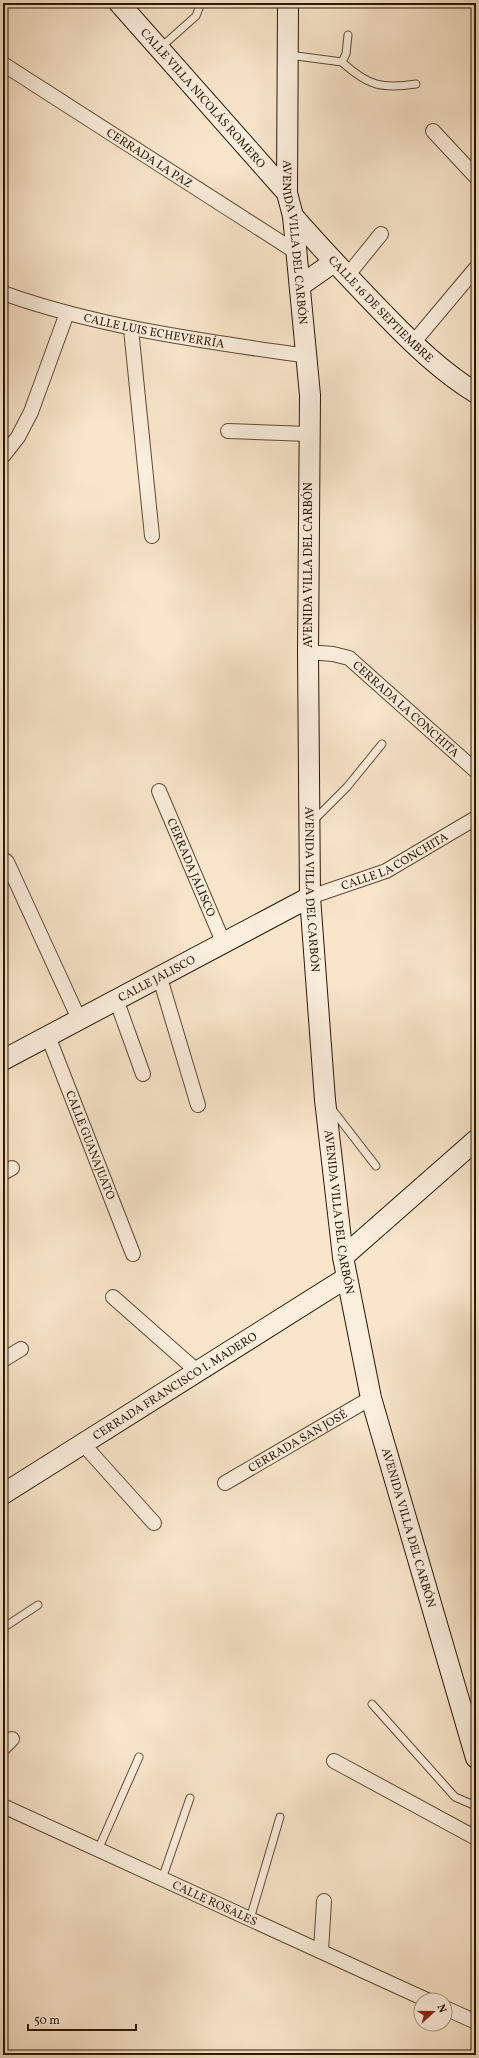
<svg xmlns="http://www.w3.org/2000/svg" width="479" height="2058" font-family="Vollkorn,serif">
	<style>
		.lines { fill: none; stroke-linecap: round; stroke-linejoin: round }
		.lane-casing { stroke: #5e4a32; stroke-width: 9 }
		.street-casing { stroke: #5e4a32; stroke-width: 16 }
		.secondary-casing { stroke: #2a1700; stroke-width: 22 }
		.lane { stroke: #faeedd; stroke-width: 7 }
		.street { stroke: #faeedd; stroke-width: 14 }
		.secondary { stroke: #faeedd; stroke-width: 20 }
		.labels { text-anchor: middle; stroke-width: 3; stroke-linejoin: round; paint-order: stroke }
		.street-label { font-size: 12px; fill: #2a1700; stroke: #faeedd }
	</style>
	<rect width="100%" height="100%" fill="#f8e5ca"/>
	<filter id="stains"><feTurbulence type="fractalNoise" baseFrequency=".005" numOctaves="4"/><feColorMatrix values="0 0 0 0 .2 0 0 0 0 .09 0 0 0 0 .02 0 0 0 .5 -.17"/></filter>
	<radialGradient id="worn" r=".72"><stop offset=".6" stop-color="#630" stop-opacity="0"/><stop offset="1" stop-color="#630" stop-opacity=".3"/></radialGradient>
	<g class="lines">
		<defs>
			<g id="lane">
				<path d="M160,48L196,16L201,3"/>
				<path d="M289,55L342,62L346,54L348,35"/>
				<path d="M342,62C368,86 382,89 416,84"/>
				<path d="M313,821L347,787L382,744"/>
				<path d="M331,1108L376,1166"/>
				<path d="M3,1628L38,1605"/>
				<path d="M372,1704L455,1797L476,1806"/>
				<path d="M98,1850L139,1757"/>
				<path d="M162,1879L190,1798"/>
				<path d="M250,1919L280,1817"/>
			</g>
			<g id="street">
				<path id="s1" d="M3,64L296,252"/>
				<path d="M433,131L476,177"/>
				<path d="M347,276L381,234"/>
				<path id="s2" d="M3,293C101,328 205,341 307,356"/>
				<path d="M131,329L152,536"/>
				<path d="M413,343L476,268"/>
				<path d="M228,431L309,434"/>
				<path d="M3,456L18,437L31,412L67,313"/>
				<path id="s3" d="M308,652L333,654L349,658L476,771"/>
				<path id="s4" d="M159,791L224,944"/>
				<path d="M3,859L7,862L79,1019"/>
				<path id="s5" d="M310,897L386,871L476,818"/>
				<path d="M160,978L198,1105"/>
				<path d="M116,999L143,1074"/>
				<path id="s6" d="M48,1036L133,1254"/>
				<path d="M3,1173L12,1168"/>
				<path d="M113,1297L198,1372"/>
				<path d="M3,1360L21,1349"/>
				<path d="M83,1444L154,1523"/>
				<path id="s7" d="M225,1483L371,1398"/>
				<path d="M3,1748L12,1739"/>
				<path d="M334,1761L476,1838"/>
				<path id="s8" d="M3,1806L427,2000"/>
				<path d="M321,1951L324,1901"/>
				<path d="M445,2008L476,2022"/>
			</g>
			<g id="secondary">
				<path id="s9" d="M119,3L287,193"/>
				<path id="s10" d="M288,3L287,193L293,216L310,395L308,652L310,897L325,1100L343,1257L371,1398L476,1758"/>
				<path id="s11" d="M293,216C323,250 354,283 385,315C413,344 442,372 476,393"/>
				<path d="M301,285L334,262"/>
				<path id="s12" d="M3,1060L310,897"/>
				<path d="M343,1257L476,1140"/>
				<path id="s13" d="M3,1494L346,1278"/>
			</g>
		</defs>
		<use href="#lane" class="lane-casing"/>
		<use href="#street" class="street-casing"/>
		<use href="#secondary" class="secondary-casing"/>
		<use href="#lane" class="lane"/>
		<use href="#street" class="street"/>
		<use href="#secondary" class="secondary"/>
	</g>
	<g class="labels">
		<g class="street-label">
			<text dy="4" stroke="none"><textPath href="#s9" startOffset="127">CALLE VILLA NICOLÁS ROMERO</textPath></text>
			<text dy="4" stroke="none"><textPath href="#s1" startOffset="174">CERRADA LA PAZ</textPath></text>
			<text dy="4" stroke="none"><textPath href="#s10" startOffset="240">AVENIDA VILLA DEL CARBÓN</textPath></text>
			<text dy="4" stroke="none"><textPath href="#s11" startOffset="128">CALLE 16 DE SEPTIEMBRE</textPath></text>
			<text dy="4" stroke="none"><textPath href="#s2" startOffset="156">CALLE LUIS ECHEVERRÍA</textPath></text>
			<text transform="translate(308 565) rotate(-90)" y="4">AVENIDA VILLA DEL CARBÓN</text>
			<text dy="4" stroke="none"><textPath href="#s3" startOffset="118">CERRADA LA CONCHITA</textPath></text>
			<text dy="4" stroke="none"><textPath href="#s5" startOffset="92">CALLE LA CONCHITA</textPath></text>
			<text dy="4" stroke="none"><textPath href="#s4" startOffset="83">CERRADA JALISCO</textPath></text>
			<text dy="4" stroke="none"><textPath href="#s10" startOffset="888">AVENIDA VILLA DEL CARBÓN</textPath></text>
			<text dy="4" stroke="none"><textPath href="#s12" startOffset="174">CALLE JALISCO</textPath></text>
			<text dy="4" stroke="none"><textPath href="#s6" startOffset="117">CALLE GUANAJUATO</textPath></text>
			<text dy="4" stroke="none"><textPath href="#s10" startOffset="1212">AVENIDA VILLA DEL CARBÓN</textPath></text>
			<text dy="4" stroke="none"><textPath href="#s13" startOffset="203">CERRADA FRANCISCO I. MADERO</textPath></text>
			<text dy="4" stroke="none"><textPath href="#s7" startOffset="84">CERRADA SAN JOSÉ</textPath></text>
			<text dy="4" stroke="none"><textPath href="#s10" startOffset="1536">AVENIDA VILLA DEL CARBÓN</textPath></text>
			<text dy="4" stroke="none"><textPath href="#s8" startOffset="233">CALLE ROSALES</textPath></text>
		</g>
	</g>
	<rect width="479" height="2058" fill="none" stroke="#f8e5ca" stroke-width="16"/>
	<rect x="4" y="4" width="471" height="2050" fill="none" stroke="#2a1700" stroke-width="2"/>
	<rect x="8" y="8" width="463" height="2042" fill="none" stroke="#2a1700"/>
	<g transform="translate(433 2012) rotate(69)"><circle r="19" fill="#faeedd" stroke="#a79885"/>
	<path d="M0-3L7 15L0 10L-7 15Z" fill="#8f2418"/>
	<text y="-6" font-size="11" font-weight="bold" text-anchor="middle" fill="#2a1700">N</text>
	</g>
	<path d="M28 2024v6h108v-6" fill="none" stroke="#2a1700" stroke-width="2"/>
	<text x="34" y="2024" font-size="12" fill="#2a1700" stroke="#faeedd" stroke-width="3" paint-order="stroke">50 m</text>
	<rect width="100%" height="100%" filter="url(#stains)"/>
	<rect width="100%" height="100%" fill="url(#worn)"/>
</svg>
